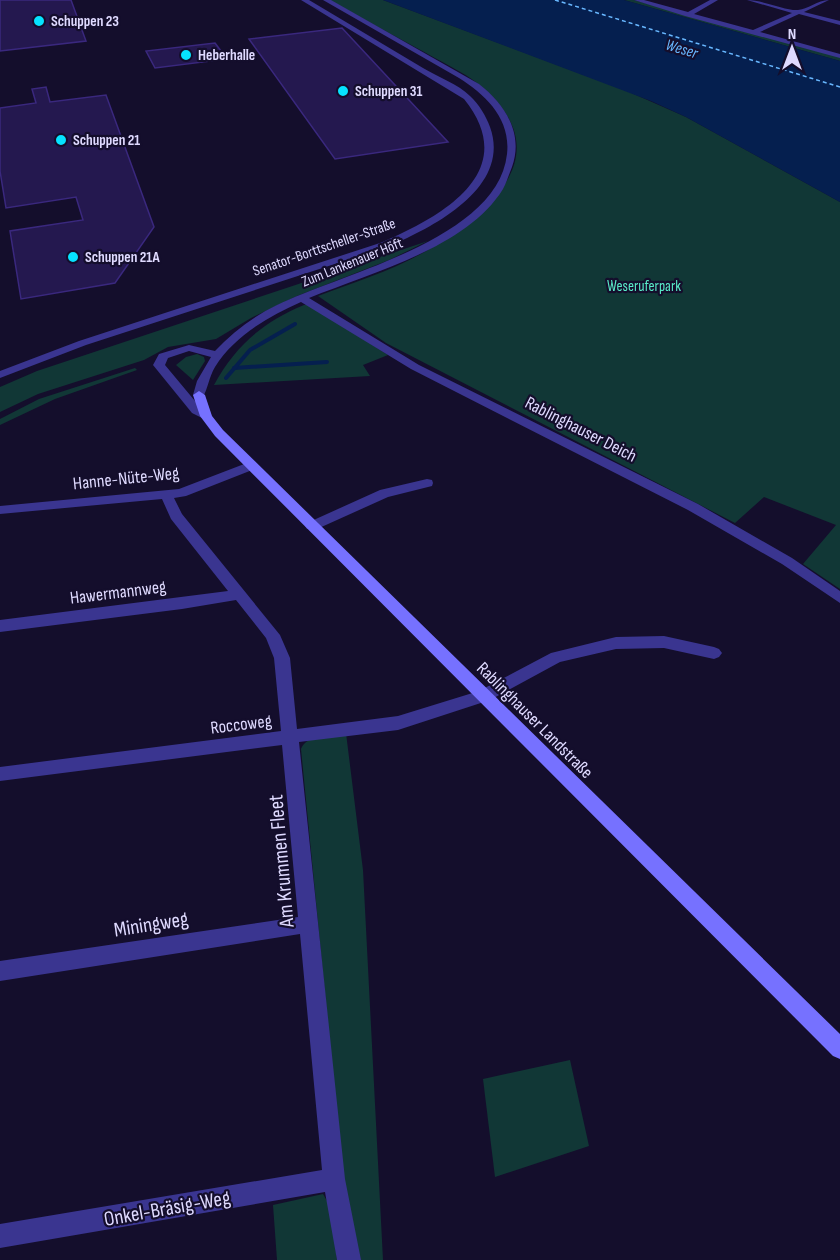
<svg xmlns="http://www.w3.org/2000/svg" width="840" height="1260" font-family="'Sofia Sans Condensed',sans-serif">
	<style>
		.green { fill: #113736 }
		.water { fill: #051f4f }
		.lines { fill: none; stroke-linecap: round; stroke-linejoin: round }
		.stream { stroke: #051f4f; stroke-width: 4 }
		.ferry { stroke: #68b7ff; stroke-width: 1.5; stroke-dasharray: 4 3; stroke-linecap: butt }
		.building { fill: #24184f; stroke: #3a287e; stroke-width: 1.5 }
		.street { fill: #3a3590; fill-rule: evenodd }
		.secondary { fill: #7671ff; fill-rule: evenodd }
		.poi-dot { fill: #06e3ff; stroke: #140e2c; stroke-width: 2 }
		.labels { text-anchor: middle; stroke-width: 4.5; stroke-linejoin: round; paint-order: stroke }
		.far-poi-label { font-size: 15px; font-weight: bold; fill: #dfdaff; stroke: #140e2c; text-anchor: start }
		.far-street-label { font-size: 15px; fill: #dfdaff; stroke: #140e2c }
		.far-park-label { font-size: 15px; fill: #59ecc9; stroke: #140e2c }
		.far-water-label { font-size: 16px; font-style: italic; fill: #68b7ff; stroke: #140e2c }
		.street-label { font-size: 18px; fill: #dfdaff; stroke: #140e2c }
		.near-street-label { font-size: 21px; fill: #dfdaff; stroke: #140e2c }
	</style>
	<rect width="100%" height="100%" fill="#140e2c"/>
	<g class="green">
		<path d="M330,0H383L627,91L686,117L840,202V589L803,564L836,525L764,497L735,523L386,343L318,296C357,281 401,268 436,245C493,208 554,156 488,92C470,75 447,65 426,53C394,36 362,18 330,0Z"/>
		<path d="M624,0H634L840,57V61Z"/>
		<path d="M428,241L389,260L297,296L251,318L216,339L168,347L144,360L38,394L0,412V387L37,371Z"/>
		<path d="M304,305H310L388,355L363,365L370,376L214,385C235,346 263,322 304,305Z"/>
		<path d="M197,354L204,357L205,361L193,380L176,365L186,357Z"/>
		<path d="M135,368L137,370L55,399L0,425V419L39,399Z"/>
		<path d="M346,733L363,870L383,1260H357L346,1208L301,749C307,734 332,735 346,733Z"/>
		<path d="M570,1060L589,1146L495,1177L483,1079Z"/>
		<path d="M323,1194L330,1206L337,1260H277L273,1205Z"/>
	</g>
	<path class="water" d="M383,0H624L840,61V202L686,117L651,101Z"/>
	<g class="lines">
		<g class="stream">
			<path d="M234,368L327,362"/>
			<path d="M226,378L250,350L295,324"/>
		</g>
		<path class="ferry" d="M555,0L840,87"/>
	</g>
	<g class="building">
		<path d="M0,0H71L86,41L0,51Z"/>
		<path d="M342,28L448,142L335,159L249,39Z"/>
		<path d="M215,43L227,59L155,68L146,51Z"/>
		<path d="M46,87L50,102L106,95L154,227L115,283L21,299L10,231L83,220L76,197L6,208L0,171V108L36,103L32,89Z"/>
	</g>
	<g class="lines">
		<g class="street">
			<path d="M301,0H309C347,23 385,45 423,68C438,77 458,84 470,96C479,104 486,116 490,127C512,188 432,228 387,247L86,345L0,378V371L79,341L380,243C441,217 523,172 464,99Z"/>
			<path d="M323,0H331L479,84C505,104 524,134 512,167C509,174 507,182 503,189C467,248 370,273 309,298L419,365L698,504L792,558L840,591V603L782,564L688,510L411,369L301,302C269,316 234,336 215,367C209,377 208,388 203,397H195L193,395L197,381L211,357L189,351L168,358L165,365L200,407L212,416L206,420L192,413L153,365L159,354L189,345L215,351C233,332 254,316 277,305C342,273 498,239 507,154C511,119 486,95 459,78Z"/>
			<path d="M634,0H644L688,12L710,0H718L694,14L753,30L792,13L747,0C763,0 786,11 798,10C809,9 817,0 829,0L804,12L840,21V25L799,14L760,32L840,54V58L685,16Z"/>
			<path d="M252,461L258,465L257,468L186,496L174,498L182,514L280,635L290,658L297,729L398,716L479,691L551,653L616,637L664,636L714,647L719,649L722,653L719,657L714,659L664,648L616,649L560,662L490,700L398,730L299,742L345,1179L361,1260H337L325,1192L0,1248V1224L322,1170L300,934L0,981V961L298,917L282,745L0,781V767L281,731L274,658L266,638L236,600L182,609L0,632V620L228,591L171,519L162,499L0,514V506L179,489Z"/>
			<path d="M427,479L432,480L433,483L432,486L388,497L317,529H307L305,526L307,523L380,490Z"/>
		</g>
		<path class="secondary" d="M199,391L205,395L212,416L223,430L840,1034V1059L833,1056L215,436L200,416L193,395Z"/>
	</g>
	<g class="poi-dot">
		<circle cx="39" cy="21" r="6"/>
		<circle cx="186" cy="55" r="6"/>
		<circle cx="343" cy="91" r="6"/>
		<circle cx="61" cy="140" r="6"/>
		<circle cx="73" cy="257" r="6"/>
	</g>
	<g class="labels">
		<g class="far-poi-label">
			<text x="51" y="26">Schuppen 23</text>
			<text x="198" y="60">Heberhalle</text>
			<text x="355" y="96">Schuppen 31</text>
			<text x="73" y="145">Schuppen 21</text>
			<text x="85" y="262">Schuppen 21A</text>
		</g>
		<g class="far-street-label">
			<text transform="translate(324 247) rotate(-19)" y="5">Senator-Borttscheller-Straße</text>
			<text transform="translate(352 262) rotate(-22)" y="5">Zum Lankenauer Höft</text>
		</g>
		<g class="far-park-label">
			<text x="644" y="291">Weseruferpark</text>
		</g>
		<g class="far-water-label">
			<text transform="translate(682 48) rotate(17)" y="6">Weser</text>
		</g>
		<g class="street-label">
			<text transform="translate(581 429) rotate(27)" y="6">Rablinghauser Deich</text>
			<text transform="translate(126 478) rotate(-6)" y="6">Hanne-Nüte-Weg</text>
			<text transform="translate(118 592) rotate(-7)" y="6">Hawermannweg</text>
			<text transform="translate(535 720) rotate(45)" y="6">Rablinghauser Landstraße</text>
			<text transform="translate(241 724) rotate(-7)" y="6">Roccoweg</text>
		</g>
		<g class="near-street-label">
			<text transform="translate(281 861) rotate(-95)" y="7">Am Krummen Fleet</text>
			<text transform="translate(151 924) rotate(-9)" y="7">Miningweg</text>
			<text transform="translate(167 1208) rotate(-10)" y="7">Onkel-Bräsig-Weg</text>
		</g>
	</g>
	<g transform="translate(792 48)" stroke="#140e2c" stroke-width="4.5" paint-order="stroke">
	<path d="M0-4.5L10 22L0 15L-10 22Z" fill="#dfdaff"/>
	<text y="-9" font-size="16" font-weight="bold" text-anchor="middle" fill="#dfdaff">N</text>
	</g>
</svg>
